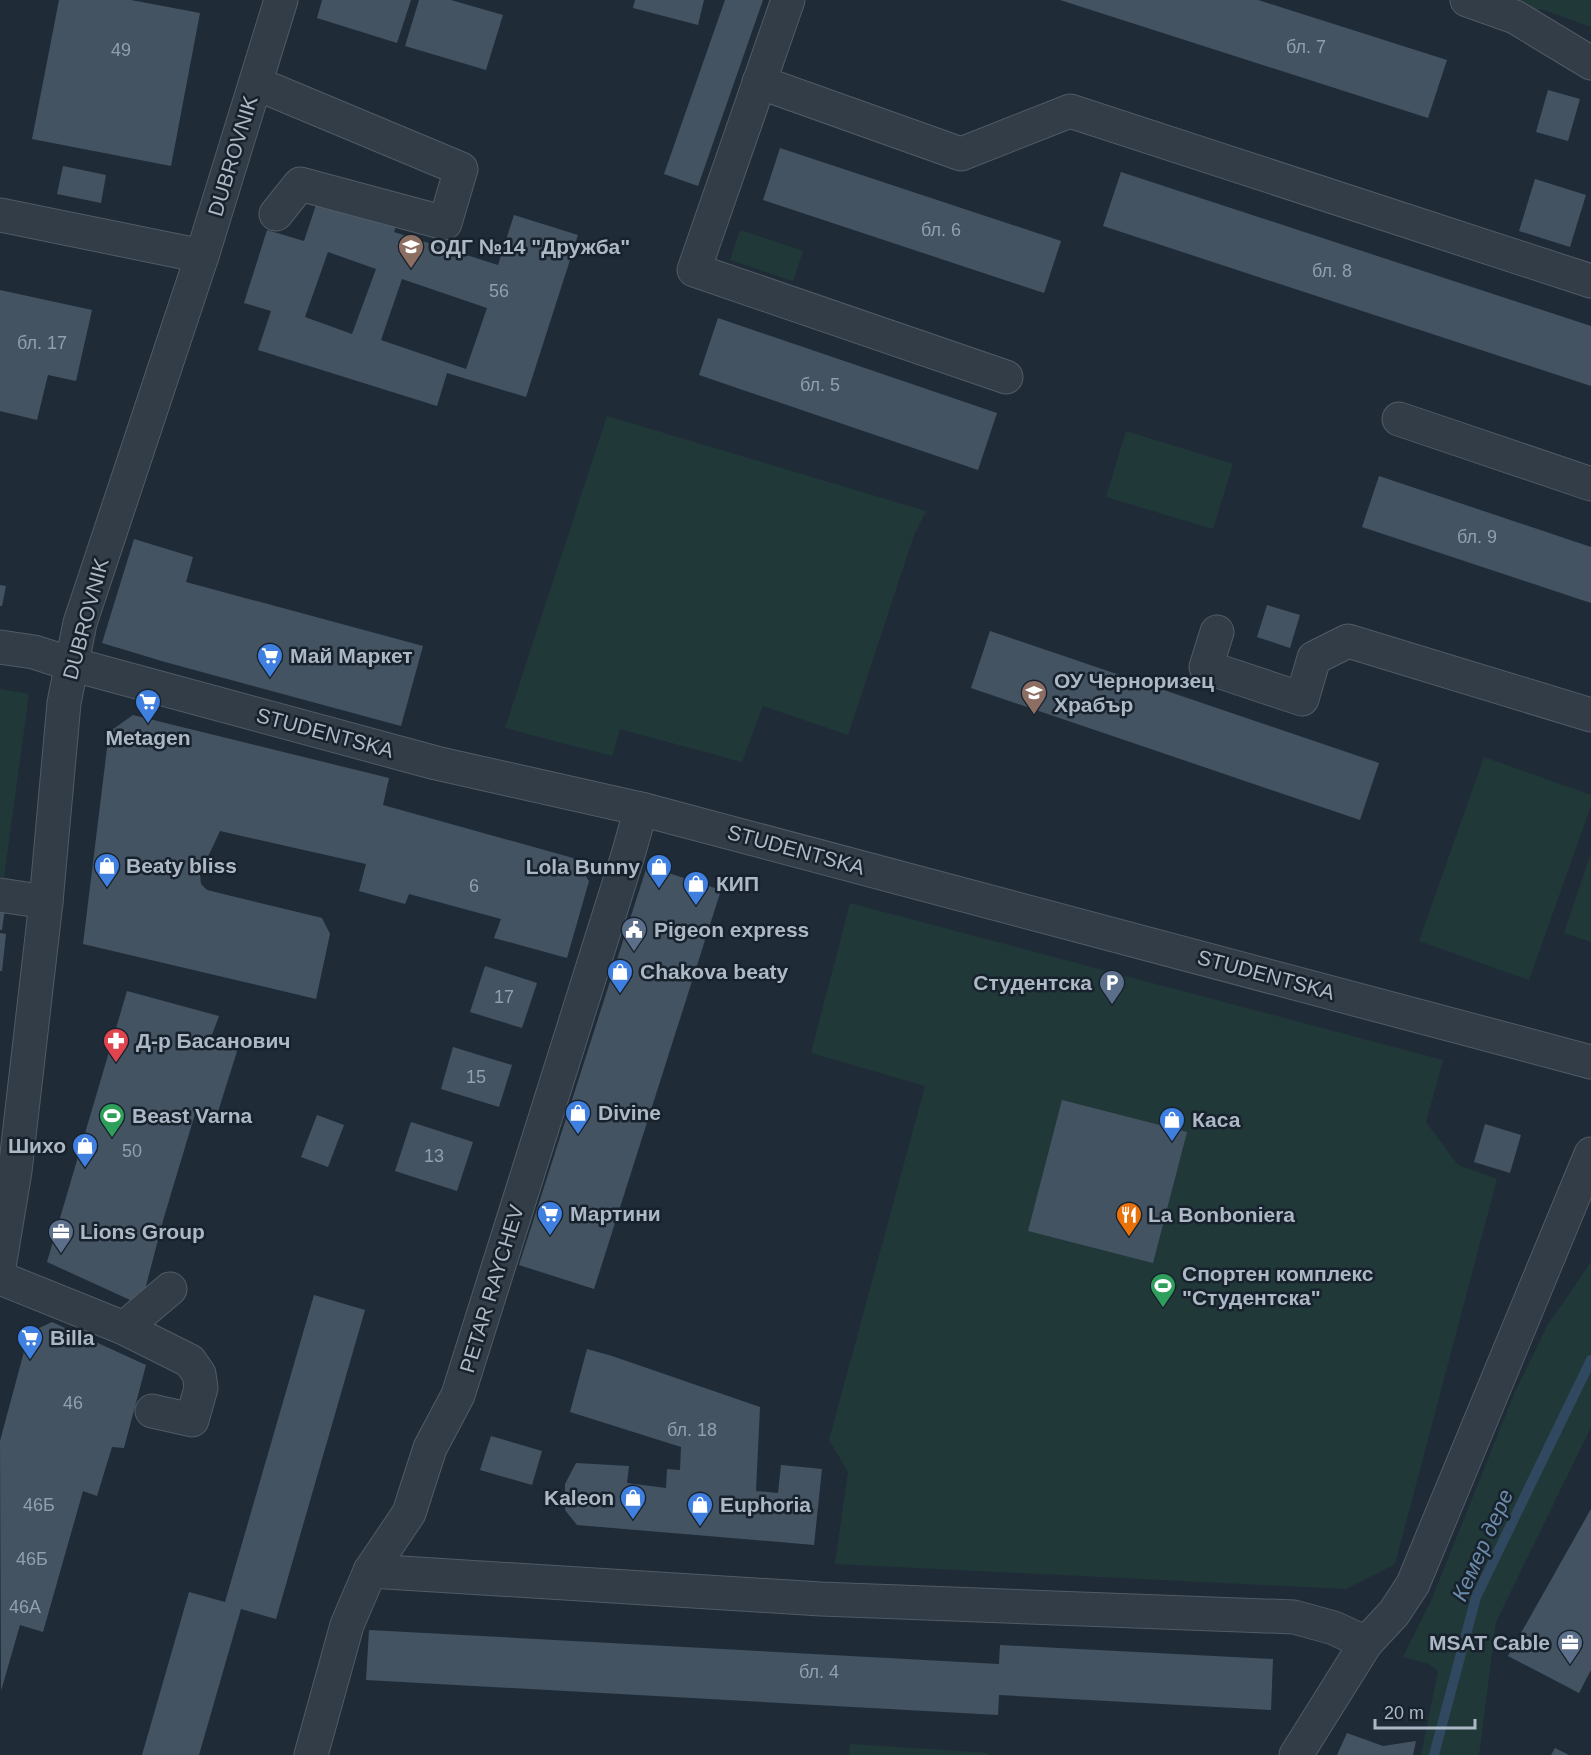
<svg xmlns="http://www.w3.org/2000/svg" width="1591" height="1755" font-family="Arial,sans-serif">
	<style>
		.green { fill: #213839 }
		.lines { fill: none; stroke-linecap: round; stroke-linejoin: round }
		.stream { stroke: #314960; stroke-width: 10 }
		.building { fill: #445362; fill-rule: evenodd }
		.minor-casing { stroke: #505b66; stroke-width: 35 }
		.minor { stroke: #323d48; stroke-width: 33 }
		.labels { text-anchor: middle; stroke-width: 5; stroke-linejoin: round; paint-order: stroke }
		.number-label { font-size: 18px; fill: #929fac }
		.street-label { font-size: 21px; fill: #acb8c5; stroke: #18222d }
		.poi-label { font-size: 21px; font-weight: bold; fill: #acb8c5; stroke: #18222d; text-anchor: start }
		.water-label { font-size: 22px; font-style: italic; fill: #6b8cab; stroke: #18222d }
	</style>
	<rect width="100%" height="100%" fill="#1f2c38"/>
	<g class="green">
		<path d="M1467,0H1591V27L1541,9L1515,17Z"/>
		<path d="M740,230L803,251L793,281L730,260Z"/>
		<path d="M607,416L926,511L914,535L848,735L763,706L742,762L620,729L612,756L505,728Z"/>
		<path d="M1126,431L1233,464L1213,529L1106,497Z"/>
		<path d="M0,689L29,694L4,877L0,876Z"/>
		<path d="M1484,757L1591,795V806L1529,980L1419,941Z"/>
		<path d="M1591,853V942L1564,933Z"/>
		<path d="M850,903L1443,1060L1426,1122L1458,1165L1497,1179L1395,1564L1346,1589L835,1564L848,1472L829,1440L925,1086L811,1053Z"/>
		<path d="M1591,1262V1427L1496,1622L1479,1755H1421L1438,1671L1429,1664L1403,1657L1431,1601L1514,1394L1547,1326Z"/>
		<path d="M850,1744L989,1753V1755H849Z"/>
	</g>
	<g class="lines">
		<path class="stream" d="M1434,1755L1476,1597L1591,1360"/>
	</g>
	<g class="building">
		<path d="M59,0H131L200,13L171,166L32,139Z"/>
		<path d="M322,0H411L397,43L317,18Z"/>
		<path d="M419,0H451L503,15L486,70L405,46Z"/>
		<path d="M635,0H704L698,25L633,8Z"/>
		<path d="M725,0H763L698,186L664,174Z"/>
		<path d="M1060,0H1258L1447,60L1428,118Z"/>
		<path d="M1548,90L1580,99L1568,141L1536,132Z"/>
		<path d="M780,148L1061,241L1044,293L763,200Z"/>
		<path d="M63,166L106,175L101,203L57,194Z"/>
		<path d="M1121,172L1591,326V386L1103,226Z"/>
		<path d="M1535,179L1586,195L1570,247L1519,231Z"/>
		<path d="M320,193L399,219L394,232L498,265L514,215L578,235L526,397L447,373L437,406L258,350L271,311L244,303L267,230L304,241ZM328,252L376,269L352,334L305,317ZM402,279L487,308L466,369L381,340Z"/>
		<path d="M0,290L92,310L76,381L48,375L37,420L0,411Z"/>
		<path d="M718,318L997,413L978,470L699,375Z"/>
		<path d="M1379,476L1591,547V603L1362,527Z"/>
		<path d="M134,539L193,557L186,582L423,646L401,726L165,662L102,643Z"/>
		<path d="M0,585L6,586L2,606H0Z"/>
		<path d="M1267,605L1300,615L1290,648L1257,637Z"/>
		<path d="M990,631L1379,763L1360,820L971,688Z"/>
		<path d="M133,715L389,778L383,805L573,858L589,881L567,958L494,938L501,919L409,894L405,904L359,891L366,864L220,831L200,874L201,884L207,890L322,918L330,934L316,999L83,944L109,732Z"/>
		<path d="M647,866L721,890L594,1289L519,1265Z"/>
		<path d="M0,908H5L2,930H0Z"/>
		<path d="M0,933L6,934L2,971H0Z"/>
		<path d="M485,966L537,983L522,1028L470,1012Z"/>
		<path d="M127,991L219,1016L210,1040L239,1045L216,1118L195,1114L164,1217L141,1305L47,1262Z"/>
		<path d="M453,1047L512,1065L499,1107L441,1089Z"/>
		<path d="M1062,1100L1187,1132L1153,1263L1028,1231Z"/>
		<path d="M317,1115L344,1125L328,1167L301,1157Z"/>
		<path d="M411,1122L473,1142L457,1191L395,1171Z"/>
		<path d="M1485,1124L1521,1135L1510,1173L1474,1162Z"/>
		<path d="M314,1295L365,1310L276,1619L241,1609L199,1755H142L189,1592L225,1602Z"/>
		<path d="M52,1322L146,1365L124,1448L112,1447L97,1496L83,1491L43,1632L20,1625L1,1691L0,1441L29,1333Z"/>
		<path d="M587,1349L612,1356L760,1407L756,1491L778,1493L781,1465L822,1469L814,1545L577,1525L565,1510V1484L576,1463L629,1466L627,1483L666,1488L667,1469L680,1470L681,1447L570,1412Z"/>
		<path d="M491,1436L542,1451L532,1485L480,1470Z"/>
		<path d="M1591,1509V1670L1579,1693L1508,1656Z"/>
		<path d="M369,1630L999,1664L1000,1645L1273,1659L1271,1710L999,1695L998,1715L366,1680Z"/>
		<path d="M1347,1733L1383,1746L1416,1741L1413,1755H1337Z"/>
		<path d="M1555,1748L1569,1755H1551Z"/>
	</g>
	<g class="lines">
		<defs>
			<g id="minor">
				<path d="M788,0L694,270L1006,377"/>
				<path d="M1467,0L1515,17L1591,63"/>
				<path d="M759,82L961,154L1070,111L1591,281"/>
				<path d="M255,85L272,90L461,169L445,223L300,184L276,214"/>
				<path d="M0,215L202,256"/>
				<path d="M1399,419L1591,484"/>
				<path d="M1217,632L1206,667L1302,699L1314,658L1348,641L1591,715"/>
				<path d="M0,647L34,652L71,664L436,763L641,809L1591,1062"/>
				<path d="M0,895L46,902"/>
				<path d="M0,1261L15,1171L46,902L64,703L80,623L202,256L281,0"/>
				<path d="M0,1278L124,1328L190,1361L199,1374L201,1388L192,1420L152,1411"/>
				<path d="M124,1328L170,1289"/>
				<path d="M370,1571L821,1599L1294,1617L1334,1628L1366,1643"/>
				<path d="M311,1755L347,1625L370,1571L409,1513L430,1448L458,1395L628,855L641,809"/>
				<path d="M1296,1755L1366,1643L1394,1613L1413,1584L1591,1154"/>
			</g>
		</defs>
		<use href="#minor" class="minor-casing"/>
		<use href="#minor" class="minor"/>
	</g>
	<defs>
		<symbol id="school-pin" viewBox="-11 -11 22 30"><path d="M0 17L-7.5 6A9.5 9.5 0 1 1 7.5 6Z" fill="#8d6e63" stroke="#18222d"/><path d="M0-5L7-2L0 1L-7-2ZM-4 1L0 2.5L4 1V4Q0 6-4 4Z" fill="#fff"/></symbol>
		<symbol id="supermarket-pin" viewBox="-11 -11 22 30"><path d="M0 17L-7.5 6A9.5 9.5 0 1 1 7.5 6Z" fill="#3f7fe0" stroke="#18222d"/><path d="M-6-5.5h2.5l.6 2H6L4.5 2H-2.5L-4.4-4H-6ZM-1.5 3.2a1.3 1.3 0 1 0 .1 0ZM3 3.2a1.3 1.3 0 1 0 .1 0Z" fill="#fff"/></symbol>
		<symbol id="shop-pin" viewBox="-11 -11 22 30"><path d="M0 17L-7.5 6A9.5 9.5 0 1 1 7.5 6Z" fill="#3f7fe0" stroke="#18222d"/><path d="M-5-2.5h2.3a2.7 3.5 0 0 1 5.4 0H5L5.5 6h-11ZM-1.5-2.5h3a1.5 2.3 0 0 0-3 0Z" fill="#fff"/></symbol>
		<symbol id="civic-pin" viewBox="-11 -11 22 30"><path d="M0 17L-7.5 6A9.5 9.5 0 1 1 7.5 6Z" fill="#5c6f8a" stroke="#18222d"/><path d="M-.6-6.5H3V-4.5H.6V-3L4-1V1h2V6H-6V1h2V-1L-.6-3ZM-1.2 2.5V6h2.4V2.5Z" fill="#fff"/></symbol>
		<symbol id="parking-pin" viewBox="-11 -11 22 30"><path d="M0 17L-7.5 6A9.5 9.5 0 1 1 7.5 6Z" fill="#5c6f8a" stroke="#18222d"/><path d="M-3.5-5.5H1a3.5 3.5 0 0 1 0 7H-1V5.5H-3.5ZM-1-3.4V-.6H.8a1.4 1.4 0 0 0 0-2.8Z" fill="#fff"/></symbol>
		<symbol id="pharmacy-pin" viewBox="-11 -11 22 30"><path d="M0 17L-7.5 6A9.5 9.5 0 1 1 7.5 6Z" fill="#e0444e" stroke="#18222d"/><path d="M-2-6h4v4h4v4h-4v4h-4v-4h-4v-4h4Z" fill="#fff"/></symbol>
		<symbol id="stadium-pin" viewBox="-11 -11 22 30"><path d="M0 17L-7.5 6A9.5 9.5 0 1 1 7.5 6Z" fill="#2e9e5b" stroke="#18222d"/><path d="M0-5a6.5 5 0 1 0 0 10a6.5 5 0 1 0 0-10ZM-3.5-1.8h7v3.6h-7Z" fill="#fff"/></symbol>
		<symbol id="restaurant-pin" viewBox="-11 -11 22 30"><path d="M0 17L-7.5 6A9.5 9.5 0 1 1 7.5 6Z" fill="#e8710a" stroke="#18222d"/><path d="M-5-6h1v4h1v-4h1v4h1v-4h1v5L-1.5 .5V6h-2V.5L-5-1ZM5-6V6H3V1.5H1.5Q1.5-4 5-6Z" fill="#fff"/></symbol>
		<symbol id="office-pin" viewBox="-11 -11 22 30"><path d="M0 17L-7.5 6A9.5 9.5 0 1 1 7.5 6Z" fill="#5c6f8a" stroke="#18222d"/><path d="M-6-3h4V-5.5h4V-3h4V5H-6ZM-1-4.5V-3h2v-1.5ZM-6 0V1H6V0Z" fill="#fff"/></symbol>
	</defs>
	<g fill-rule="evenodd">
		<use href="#school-pin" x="396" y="232" width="30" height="40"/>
		<use href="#supermarket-pin" x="255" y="641" width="30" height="40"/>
		<use href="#school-pin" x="1019" y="678" width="30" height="40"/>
		<use href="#supermarket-pin" x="133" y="687" width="30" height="40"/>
		<use href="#shop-pin" x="92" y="851" width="30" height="40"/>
		<use href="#shop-pin" x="644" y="852" width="30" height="40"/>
		<use href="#shop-pin" x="681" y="869" width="30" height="40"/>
		<use href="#civic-pin" x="619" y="915" width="30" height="40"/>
		<use href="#shop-pin" x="605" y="957" width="30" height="40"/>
		<use href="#parking-pin" x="1097" y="968" width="30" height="40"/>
		<use href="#pharmacy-pin" x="101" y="1026" width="30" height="40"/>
		<use href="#shop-pin" x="563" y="1098" width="30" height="40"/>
		<use href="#stadium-pin" x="97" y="1101" width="30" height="40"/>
		<use href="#shop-pin" x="1157" y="1105" width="30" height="40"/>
		<use href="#shop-pin" x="70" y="1131" width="30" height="40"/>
		<use href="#supermarket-pin" x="535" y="1199" width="30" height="40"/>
		<use href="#restaurant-pin" x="1114" y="1200" width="30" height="40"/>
		<use href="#office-pin" x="46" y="1217" width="30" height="40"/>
		<use href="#stadium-pin" x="1148" y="1271" width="30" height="40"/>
		<use href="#supermarket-pin" x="15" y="1323" width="30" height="40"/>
		<use href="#shop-pin" x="618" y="1483" width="30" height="40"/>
		<use href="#shop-pin" x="685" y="1490" width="30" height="40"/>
		<use href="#office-pin" x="1555" y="1628" width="30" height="40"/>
	</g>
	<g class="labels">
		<g class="number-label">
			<text x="1306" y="53">бл. 7</text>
			<text x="121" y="56">49</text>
			<text x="941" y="236">бл. 6</text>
			<text x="1332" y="277">бл. 8</text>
			<text x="499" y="297">56</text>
			<text x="42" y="349">бл. 17</text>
			<text x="820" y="391">бл. 5</text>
			<text x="1477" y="543">бл. 9</text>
			<text x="474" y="892">6</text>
			<text x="504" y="1003">17</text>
			<text x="476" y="1083">15</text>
			<text x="132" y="1157">50</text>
			<text x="434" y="1162">13</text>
			<text x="73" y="1409">46</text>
			<text x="692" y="1436">бл. 18</text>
			<text x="39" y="1511">46Б</text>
			<text x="32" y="1565">46Б</text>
			<text x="25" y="1613">46А</text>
			<text x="819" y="1678">бл. 4</text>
		</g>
		<g class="street-label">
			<text transform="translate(233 156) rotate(-73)" y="7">DUBROVNIK</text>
			<text transform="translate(86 619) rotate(-75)" y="7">DUBROVNIK</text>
			<text transform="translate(325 733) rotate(15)" y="7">STUDENTSKA</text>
			<text transform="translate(796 850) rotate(15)" y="7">STUDENTSKA</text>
			<text transform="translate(1266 975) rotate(15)" y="7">STUDENTSKA</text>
			<text transform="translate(492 1289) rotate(-73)" y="7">PETAR RAYCHEV</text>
		</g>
		<g class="poi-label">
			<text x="430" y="254">ОДГ №14 "Дружба"</text>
			<text x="290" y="663">Май Маркет</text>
			<text x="1054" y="688">ОУ Черноризец<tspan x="1054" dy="24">Храбър</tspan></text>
			<text x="148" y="745" text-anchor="middle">Metagen</text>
			<text x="126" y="873">Beaty bliss</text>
			<text x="640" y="874" text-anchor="end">Lola Bunny</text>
			<text x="716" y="891">КИП</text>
			<text x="654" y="937">Pigeon express</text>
			<text x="640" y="979">Chakova beaty</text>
			<text x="1092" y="990" text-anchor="end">Студентска</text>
			<text x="136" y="1048">Д-р Басанович</text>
			<text x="598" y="1120">Divine</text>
			<text x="132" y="1123">Beast Varna</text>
			<text x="1192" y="1127">Каса</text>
			<text x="66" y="1153" text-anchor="end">Шихо</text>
			<text x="570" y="1221">Мартини</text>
			<text x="1148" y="1222">La Bonboniera</text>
			<text x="80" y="1239">Lions Group</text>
			<text x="1182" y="1281">Спортен комплекс<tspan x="1182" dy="24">"Студентска"</tspan></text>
			<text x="50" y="1345">Billa</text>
			<text x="614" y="1505" text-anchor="end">Kaleon</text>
			<text x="720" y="1512">Euphoria</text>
			<text x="1550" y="1650" text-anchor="end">MSAT Cable</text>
		</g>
		<g class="water-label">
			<text transform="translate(1482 1545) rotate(-66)" y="8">Кемер дере</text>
		</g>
	</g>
	<path d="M1375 1719v9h100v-9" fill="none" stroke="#acb8c5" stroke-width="3"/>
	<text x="1384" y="1719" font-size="18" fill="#acb8c5" stroke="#18222d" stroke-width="4.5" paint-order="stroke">20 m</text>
</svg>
